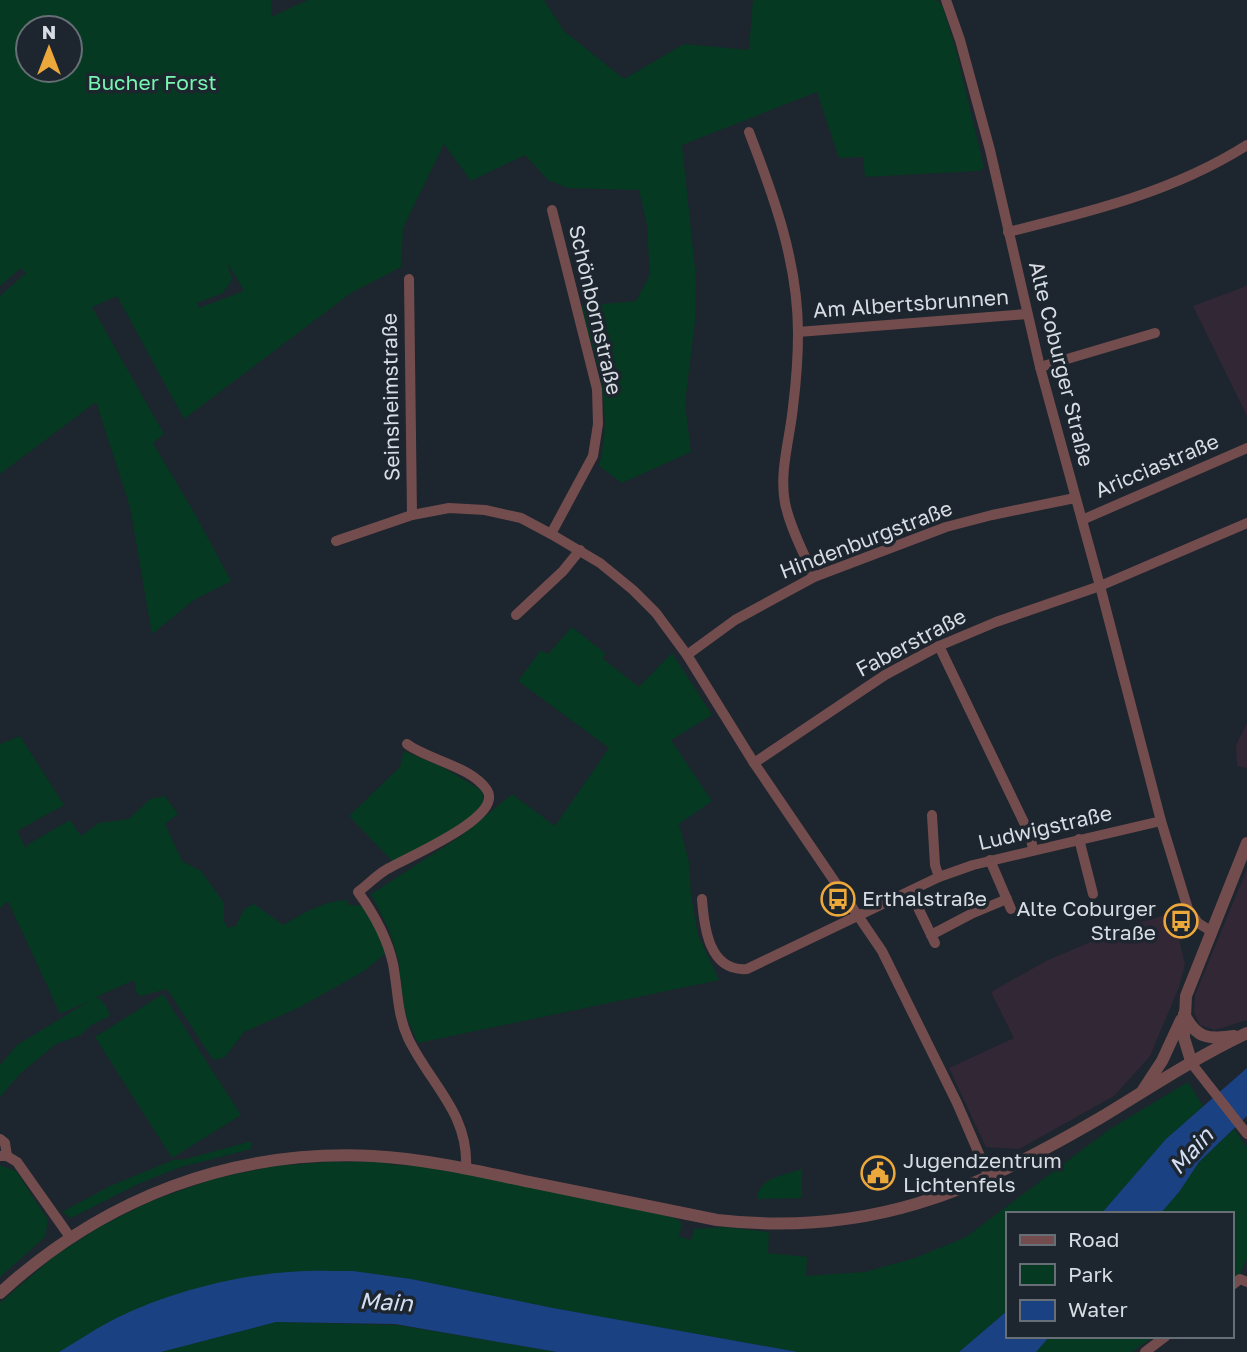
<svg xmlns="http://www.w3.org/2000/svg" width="1247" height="1352" font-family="'Golos Text',sans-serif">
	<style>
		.commercial { fill: #322735 }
		.green { fill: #063921; fill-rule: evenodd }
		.water { fill: #1a4282 }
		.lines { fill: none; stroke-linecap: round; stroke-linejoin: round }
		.minor { stroke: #734d4e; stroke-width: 10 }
		.tertiary { stroke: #734d4e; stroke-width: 12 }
		.labels { text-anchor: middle; stroke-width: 7; stroke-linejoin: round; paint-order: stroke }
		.park-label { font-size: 21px; fill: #77f4b1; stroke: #1d252e }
		.street-label { font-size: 21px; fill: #d6dce2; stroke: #1d252e }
		.poi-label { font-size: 21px; fill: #d6dce2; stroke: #1d252e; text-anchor: start }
		.water-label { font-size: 23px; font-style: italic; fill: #d2def1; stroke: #1d252e }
	</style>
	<rect width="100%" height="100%" fill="#1d252e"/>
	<g class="commercial">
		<path d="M1247,286V416L1193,306Z"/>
		<path d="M1247,723V768L1237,766L1236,745Z"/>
		<path d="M1247,869V1020L1215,1030L1200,1025L1194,1013L1195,995Z"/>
		<path d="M1176,912L1180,944L1185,964L1179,987L1150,1056L1114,1096L1019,1149L986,1147L949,1068L1014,1038L991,992L1048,960L1131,925Z"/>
	</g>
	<g class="green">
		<path d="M0,0H271V17L308,0H544L564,31L624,79L684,44L749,50L753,0H936L942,5L956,50L984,168L978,171L865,177L863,157L839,158L817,92L682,145L696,278L695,321L685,404L691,452L622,483L599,466C614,410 596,359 580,306L636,301L650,275L647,225L639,190L568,188L548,180L525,155L471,181L444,144L403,228L401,267L351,293L184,419L117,296L92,307L164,434L153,443L195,514L231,581L194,600L152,634L130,507L96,402L0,474V296L26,273L21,268L0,286ZM28,28H70V70H28ZM228,263L244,291L199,308L197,303L223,293L232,280Z"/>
		<path d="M572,627L606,654L602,658L639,687L672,653L712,715L671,740L712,801L679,824L689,862L691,896L698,935L719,980L418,1043L405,1014L398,958L389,930L371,894L461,836L512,794L555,826L609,748L518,681L541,650L548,654Z"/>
		<path d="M20,736L64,805L17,831L26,849L27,845L70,820L81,836L99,823L129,819L150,799L165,796L178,814L165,824L182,861L201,871L224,903V921L228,928L236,926L244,909L254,904L283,925C304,913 323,901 347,900L349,905L362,906C374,921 380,936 385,954L364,971L300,1007L244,1032L225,1057L213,1060L167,989L141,996L137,994L134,980L94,998H99L106,1006L110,1016L91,1025L81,1035L56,1044L21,1073L0,1097V1065L17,1045L88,1002L60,1014L8,901L0,908V744Z"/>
		<path d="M404,751L444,768L481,790L484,799C472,827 418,848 392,861L349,816L400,767Z"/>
		<path d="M163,994L241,1115L172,1158L95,1037Z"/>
		<path d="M1188,1082L1203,1106L1166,1139L1101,1214H1007V1311L959,1352H798L553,1308L411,1279L353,1271L287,1272L225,1282L155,1303L112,1321L59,1352H0V1303L52,1258L98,1228L149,1202L213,1179L275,1166L329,1162H382L394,1165L417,1166L499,1180L676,1218L682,1224L679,1237L691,1240L694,1229L726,1227L769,1232L768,1253L807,1257L806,1276L865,1272L915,1258L966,1237L1110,1129Z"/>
		<path d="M1234,1129L1247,1147V1259L1240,1274L1231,1280V1214H1160L1179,1192L1199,1162Z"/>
		<path d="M252,1141L251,1149L181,1167L140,1183L71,1218L62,1212L110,1186L173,1160L186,1159Z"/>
		<path d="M0,1165L16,1171L48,1220L45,1237L0,1277Z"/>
		<path d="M802,1169V1198L757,1199C757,1178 785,1175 802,1169Z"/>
		<path d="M276,1322L397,1325L557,1352H161Z"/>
		<path d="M1050,1336H1154L1132,1352H1036Z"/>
	</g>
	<g class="water">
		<path d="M1247,1068V1116L1199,1162L1179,1192L1160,1214H1101L1166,1139Z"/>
		<path d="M353,1271L411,1279L553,1308L798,1352H557L395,1324L276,1322L161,1352H59C76,1342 92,1331 109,1322C160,1295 231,1276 288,1272C310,1270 331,1271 353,1271Z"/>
		<path d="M1007,1311V1336H1050L1036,1352H959Z"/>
	</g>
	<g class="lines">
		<g class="minor">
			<path d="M946,0L960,40L990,150L1040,367L1100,586L1161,821L1188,909L1198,923L1211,931"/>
			<path d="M749,132C774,197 798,262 798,333C798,357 796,383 793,407C790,438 779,472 785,503C790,528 804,553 814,577"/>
			<path d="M1008,232C1090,212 1175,191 1247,145"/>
			<path d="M409,279L412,515"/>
			<path d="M798,332L1027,314"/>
			<path d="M1040,367L1155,333"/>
			<path d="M1082,520L1247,448"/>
			<path d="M551,534L593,456L598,424L597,389L552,210"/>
			<path d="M336,541L412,515L449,508L485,510L521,518L551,534L600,563L633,590L656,613L687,655L754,763L882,951L957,1103L989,1177"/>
			<path d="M516,615L563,571L580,550"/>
			<path d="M939,646L1030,835L1033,849"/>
			<path d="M687,655L735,620L814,577L946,527L992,515L1075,498"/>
			<path d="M407,744C428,760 471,766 487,790C505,818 402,859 384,871C375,877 367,885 358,892C374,914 387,937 393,964C398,990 397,1014 408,1038C430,1084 469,1113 466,1168"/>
			<path d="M754,763L885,675L939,646L996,622L1100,586L1247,523"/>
			<path d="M932,815L935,865L939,877"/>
			<path d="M1079,839L1093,894"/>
			<path d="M990,860L1011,909"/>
			<path d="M910,891L935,943"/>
			<path d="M702,899C704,927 709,972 747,969L939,877L973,865L1161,821"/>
			<path d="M931,935L971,914L1007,899"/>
			<path d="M1192,1064L1247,1134"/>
			<path d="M0,1139L5,1143L7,1156"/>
			<path d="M0,1156H7L17,1162L70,1237"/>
			<path d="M1231,1286L1240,1279L1247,1282"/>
			<path d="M1145,1352L1166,1336"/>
		</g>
		<g class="tertiary">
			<path d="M1184,1014C1196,1038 1208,1040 1234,1036"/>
			<path d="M1192,1064L1184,1038L1186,996L1247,843"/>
			<path d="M1143,1090L1162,1061L1181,1020"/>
			<path d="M0,1293C104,1198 231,1149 373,1156C426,1159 478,1171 530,1182C592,1195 655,1207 717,1220C869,1237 971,1193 1100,1118C1148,1089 1196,1057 1247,1033"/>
		</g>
	</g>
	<defs>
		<symbol id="bus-ring" viewBox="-11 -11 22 22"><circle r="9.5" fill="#1d252e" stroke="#eda83b" stroke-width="1.5"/><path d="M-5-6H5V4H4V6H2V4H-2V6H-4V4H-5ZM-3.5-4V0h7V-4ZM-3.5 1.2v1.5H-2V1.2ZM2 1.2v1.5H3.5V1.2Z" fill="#eda83b"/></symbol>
		<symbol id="civic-ring" viewBox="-11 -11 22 22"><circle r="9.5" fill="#1d252e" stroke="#eda83b" stroke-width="1.5"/><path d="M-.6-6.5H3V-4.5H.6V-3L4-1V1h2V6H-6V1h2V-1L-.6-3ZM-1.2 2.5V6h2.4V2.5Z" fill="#eda83b"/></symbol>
	</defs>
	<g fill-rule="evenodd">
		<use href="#bus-ring" x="819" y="880" width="38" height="38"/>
		<use href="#bus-ring" x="1162" y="902" width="38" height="38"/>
		<use href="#civic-ring" x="859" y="1154" width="38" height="38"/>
	</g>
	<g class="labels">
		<g class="park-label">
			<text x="152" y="90">Bucher Forst</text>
		</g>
		<g class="street-label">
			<text transform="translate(911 304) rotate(-4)" y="7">Am Albertsbrunnen</text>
			<text transform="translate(595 310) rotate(77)" y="7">Schönbornstraße</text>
			<text transform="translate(1061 364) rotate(76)" y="7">Alte Coburger Straße</text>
			<text transform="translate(391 397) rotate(-91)" y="7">Seinsheimstraße</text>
			<text transform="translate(1157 466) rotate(-23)" y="7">Aricciastraße</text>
			<text transform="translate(866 540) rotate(-21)" y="7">Hindenburgstraße</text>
			<text transform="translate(911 643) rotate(-28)" y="7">Faberstraße</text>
			<text transform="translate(1045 828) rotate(-13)" y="7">Ludwigstraße</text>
		</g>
		<g class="poi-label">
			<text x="862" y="906">Erthalstraße</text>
			<text x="1156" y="916" text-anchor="end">Alte Coburger<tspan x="1156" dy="24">Straße</tspan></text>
			<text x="903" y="1168">Jugendzentrum<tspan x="903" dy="24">Lichtenfels</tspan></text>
		</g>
		<g class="water-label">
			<text transform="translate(1191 1151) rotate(-48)" y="8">Main</text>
			<text transform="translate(386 1302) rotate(3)" y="8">Main</text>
		</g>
	</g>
	<rect x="1006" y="1212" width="228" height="126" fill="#1d252e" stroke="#676e76" stroke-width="2"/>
	<rect x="1020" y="1235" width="35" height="10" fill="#734d4e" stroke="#676e76" stroke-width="2"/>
	<text x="1068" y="1247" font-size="21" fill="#d6dce2">Road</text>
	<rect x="1020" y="1264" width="35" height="21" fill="#063921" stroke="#676e76" stroke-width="2"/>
	<text x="1068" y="1282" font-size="21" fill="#d6dce2">Park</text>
	<rect x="1020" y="1300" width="35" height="21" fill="#1a4282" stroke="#676e76" stroke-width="2"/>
	<text x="1068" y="1317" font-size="21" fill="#d6dce2">Water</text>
	<g transform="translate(49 49)"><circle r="33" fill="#1d252e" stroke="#676e76" stroke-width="2"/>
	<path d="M0-5L12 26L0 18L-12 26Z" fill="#eda83b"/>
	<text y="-10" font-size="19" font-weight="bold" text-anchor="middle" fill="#d6dce2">N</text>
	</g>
</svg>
